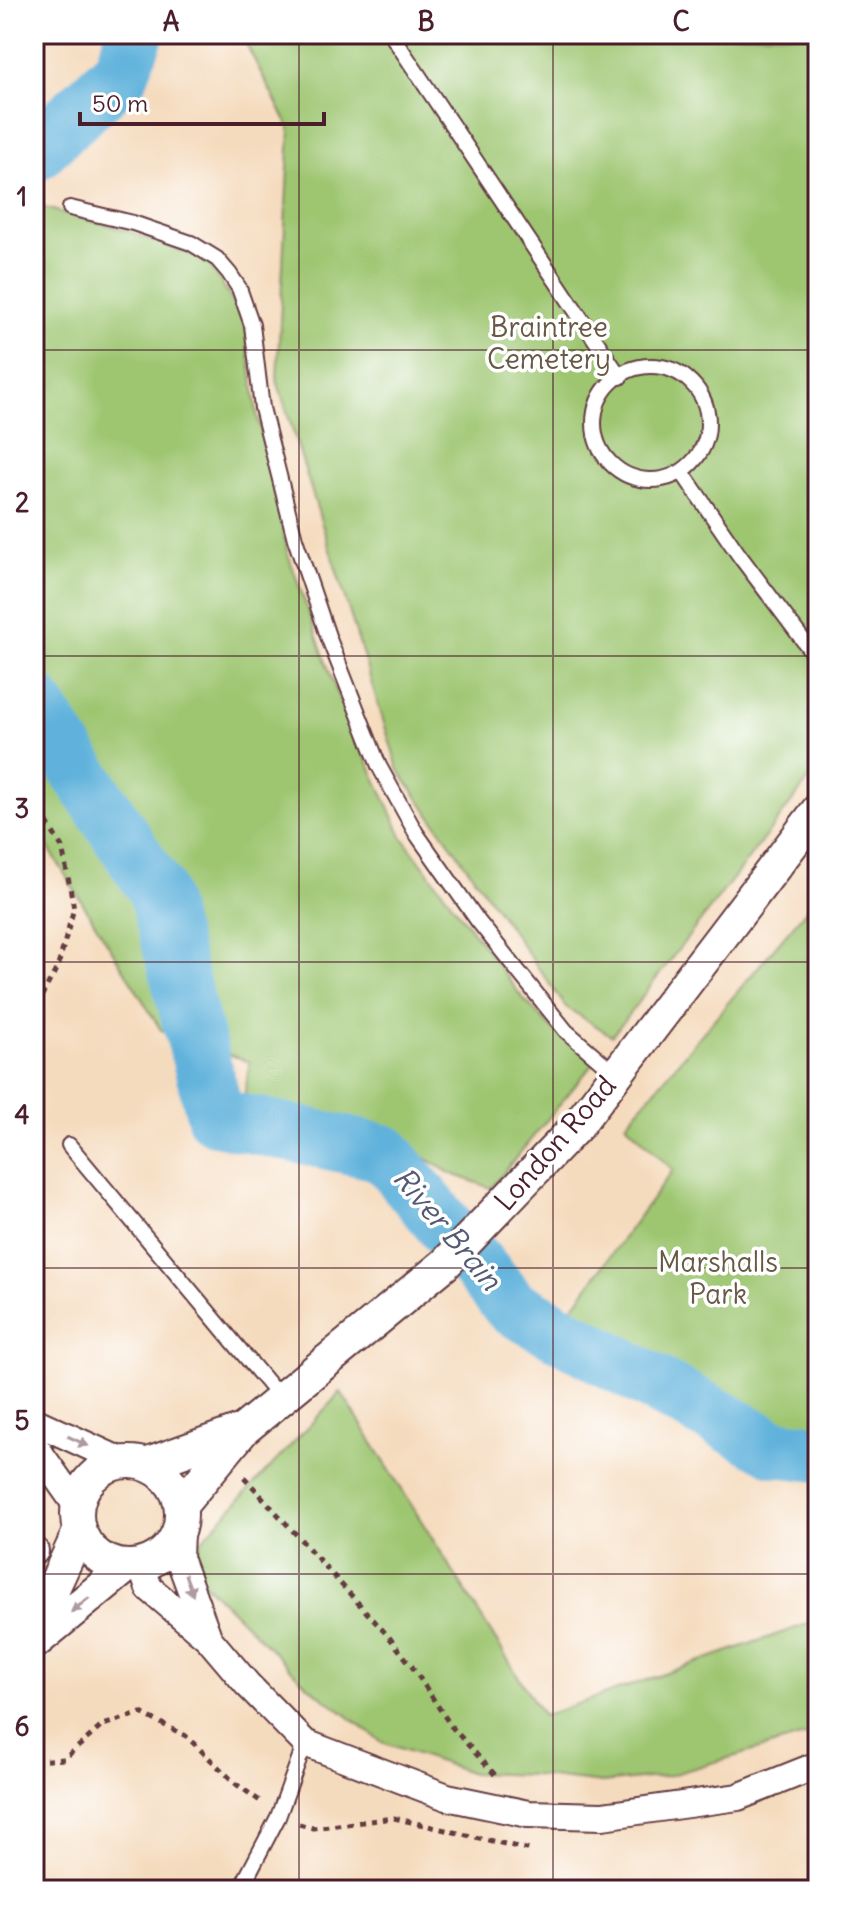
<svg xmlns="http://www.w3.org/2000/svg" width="852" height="1924" font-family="Delius,sans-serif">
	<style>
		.green { fill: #9ec671; stroke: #74724e; stroke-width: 2 }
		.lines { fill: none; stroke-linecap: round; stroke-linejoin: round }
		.river { stroke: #61b2dc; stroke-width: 58 }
		.service-casing { stroke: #643b41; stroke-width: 18 }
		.minor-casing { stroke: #643b41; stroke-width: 30 }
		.tertiary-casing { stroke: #643b41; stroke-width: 36 }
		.path { stroke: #643b41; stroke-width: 5; stroke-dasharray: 6 6; stroke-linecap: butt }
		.service { stroke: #fff; stroke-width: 14 }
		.minor { stroke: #fff; stroke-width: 26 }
		.tertiary { stroke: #fff; stroke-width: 32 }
		.oneway { fill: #ae9aa0 }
		.grid { fill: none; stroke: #4a1f2b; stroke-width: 2; stroke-opacity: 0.55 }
		.labels { text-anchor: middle; stroke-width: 7; stroke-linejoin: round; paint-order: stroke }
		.park-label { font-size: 28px; fill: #675944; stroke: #fff }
		.street-label { font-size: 28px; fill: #4a1f2b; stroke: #fff }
		.water-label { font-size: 30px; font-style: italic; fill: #535a72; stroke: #fff }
		.neatline { fill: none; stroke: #4a1f2b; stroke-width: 3 }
		.grid-label { font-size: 26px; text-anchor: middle; font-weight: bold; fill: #4a1f2b }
	</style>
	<rect width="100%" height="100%" fill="#fff"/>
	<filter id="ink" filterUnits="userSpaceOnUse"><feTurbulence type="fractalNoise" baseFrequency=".0125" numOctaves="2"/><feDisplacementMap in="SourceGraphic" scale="16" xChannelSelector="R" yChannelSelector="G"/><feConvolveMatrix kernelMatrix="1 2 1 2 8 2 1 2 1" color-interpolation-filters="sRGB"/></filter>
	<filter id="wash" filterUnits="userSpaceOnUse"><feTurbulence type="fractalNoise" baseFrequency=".006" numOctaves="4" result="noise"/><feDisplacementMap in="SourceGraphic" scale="32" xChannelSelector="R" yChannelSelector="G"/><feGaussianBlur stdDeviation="1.8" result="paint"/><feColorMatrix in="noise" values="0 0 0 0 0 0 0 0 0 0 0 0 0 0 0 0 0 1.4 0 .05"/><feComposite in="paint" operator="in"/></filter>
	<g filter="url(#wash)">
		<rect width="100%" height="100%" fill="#f5dbbe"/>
		<g class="green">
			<path d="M241,34H818V768L612,1036L566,1007L399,771L277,380L290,129Z"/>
			<path d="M34,205L122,229L208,261L245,322L257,414L288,554L339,699L403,838L522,997L555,1032L602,1053L491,1188L450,1173L387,1135L243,1105L250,1062L161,1030L34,824Z"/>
			<path d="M818,896V1429L783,1424L570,1311L673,1170L626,1124Z"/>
			<path d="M341,1392L543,1716L810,1623L818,1628V1732L667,1776L602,1783L534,1775L472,1773L382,1742L307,1685L200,1579L196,1546Z"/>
		</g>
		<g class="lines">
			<g class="river">
				<path d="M34,153L121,72L135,34"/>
				<path d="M34,702L156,889L216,1117L384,1153L512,1307L774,1448L818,1453"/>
			</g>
		</g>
	</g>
	<g filter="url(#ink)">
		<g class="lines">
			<defs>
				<g id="service">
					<path d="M391,34L620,377"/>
					<path d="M815,34L818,38"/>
					<path d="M70,208L133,223L191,243L217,259L229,273L239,288L252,325L262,408L295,539L329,639L379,766L416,833L478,921L566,1031L616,1074"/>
					<circle cx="651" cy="423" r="57"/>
					<path d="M682,472L739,555L818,660"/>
					<path d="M69,1145L281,1399"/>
					<path d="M240,1890L278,1817L305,1743"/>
				</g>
				<g id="minor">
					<path d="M34,1421L121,1461"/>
					<path d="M34,1445L77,1506"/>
					<path d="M180,1530L179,1558L207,1634"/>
					<path d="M34,1551H35"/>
					<path d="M141,1566L149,1588L208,1638L247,1684L305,1743L447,1797L528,1814L602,1816L738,1797L818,1765"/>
				</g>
				<g id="tertiary">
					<circle cx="129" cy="1514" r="52"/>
					<path d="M148,1464L243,1430"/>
					<path d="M182,1504L243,1430L445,1264L577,1126L818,810"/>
					<path d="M34,1630L79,1532"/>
					<path d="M34,1643L126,1567"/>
				</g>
			</defs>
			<use href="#service" class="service-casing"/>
			<use href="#minor" class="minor-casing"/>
			<use href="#tertiary" class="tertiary-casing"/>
			<g class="path">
				<path d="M34,802L62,847L74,908L58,966L34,1010"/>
				<path d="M244,1477L389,1637L411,1665L451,1726L497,1777"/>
				<path d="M37,1503L44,1524"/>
				<path d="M34,1761L64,1759L103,1725L141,1713L186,1736L236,1784L260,1801"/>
				<path d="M299,1824L313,1828L394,1818L526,1849V1843"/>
			</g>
			<use href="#service" class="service"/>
			<use href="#minor" class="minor"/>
			<use href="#tertiary" class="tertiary"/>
		</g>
		<defs><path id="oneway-solid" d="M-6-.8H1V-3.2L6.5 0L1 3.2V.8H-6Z" transform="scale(2)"/></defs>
		<g class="oneway">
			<use href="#oneway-solid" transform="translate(78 1441) rotate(25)"/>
			<use href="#oneway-solid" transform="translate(189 1585) rotate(70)"/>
			<use href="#oneway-solid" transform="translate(80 1605) rotate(141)"/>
		</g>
	</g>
	<path class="grid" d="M299,34V1890M553,34V1890M34,350H818M34,656H818M34,962H818M34,1268H818M34,1574H818"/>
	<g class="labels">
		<g class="park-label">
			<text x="549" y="337">Braintree<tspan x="549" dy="32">Cemetery</tspan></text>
			<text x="718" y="1272">Marshalls<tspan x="718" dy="32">Park</tspan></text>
		</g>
		<g class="street-label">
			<text transform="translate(555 1143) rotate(-49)" y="10">London Road</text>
		</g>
		<g class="water-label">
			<text transform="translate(447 1229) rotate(50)" y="10">River Brain</text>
		</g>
	</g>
	<rect width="852" height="1924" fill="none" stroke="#fff" stroke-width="88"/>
	<path d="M80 112v12h244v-12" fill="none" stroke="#4a1f2b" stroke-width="4"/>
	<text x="92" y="112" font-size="24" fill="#4a1f2b" stroke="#ffffff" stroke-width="6" paint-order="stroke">50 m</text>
	<rect x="44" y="44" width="764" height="1836" class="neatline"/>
	<g class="grid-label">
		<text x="171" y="31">A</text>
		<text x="426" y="31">B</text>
		<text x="681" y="31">C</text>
		<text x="22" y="206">1</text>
		<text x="22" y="512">2</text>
		<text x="22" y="818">3</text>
		<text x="22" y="1124">4</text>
		<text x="22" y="1430">5</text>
		<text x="22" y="1736">6</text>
	</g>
</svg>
